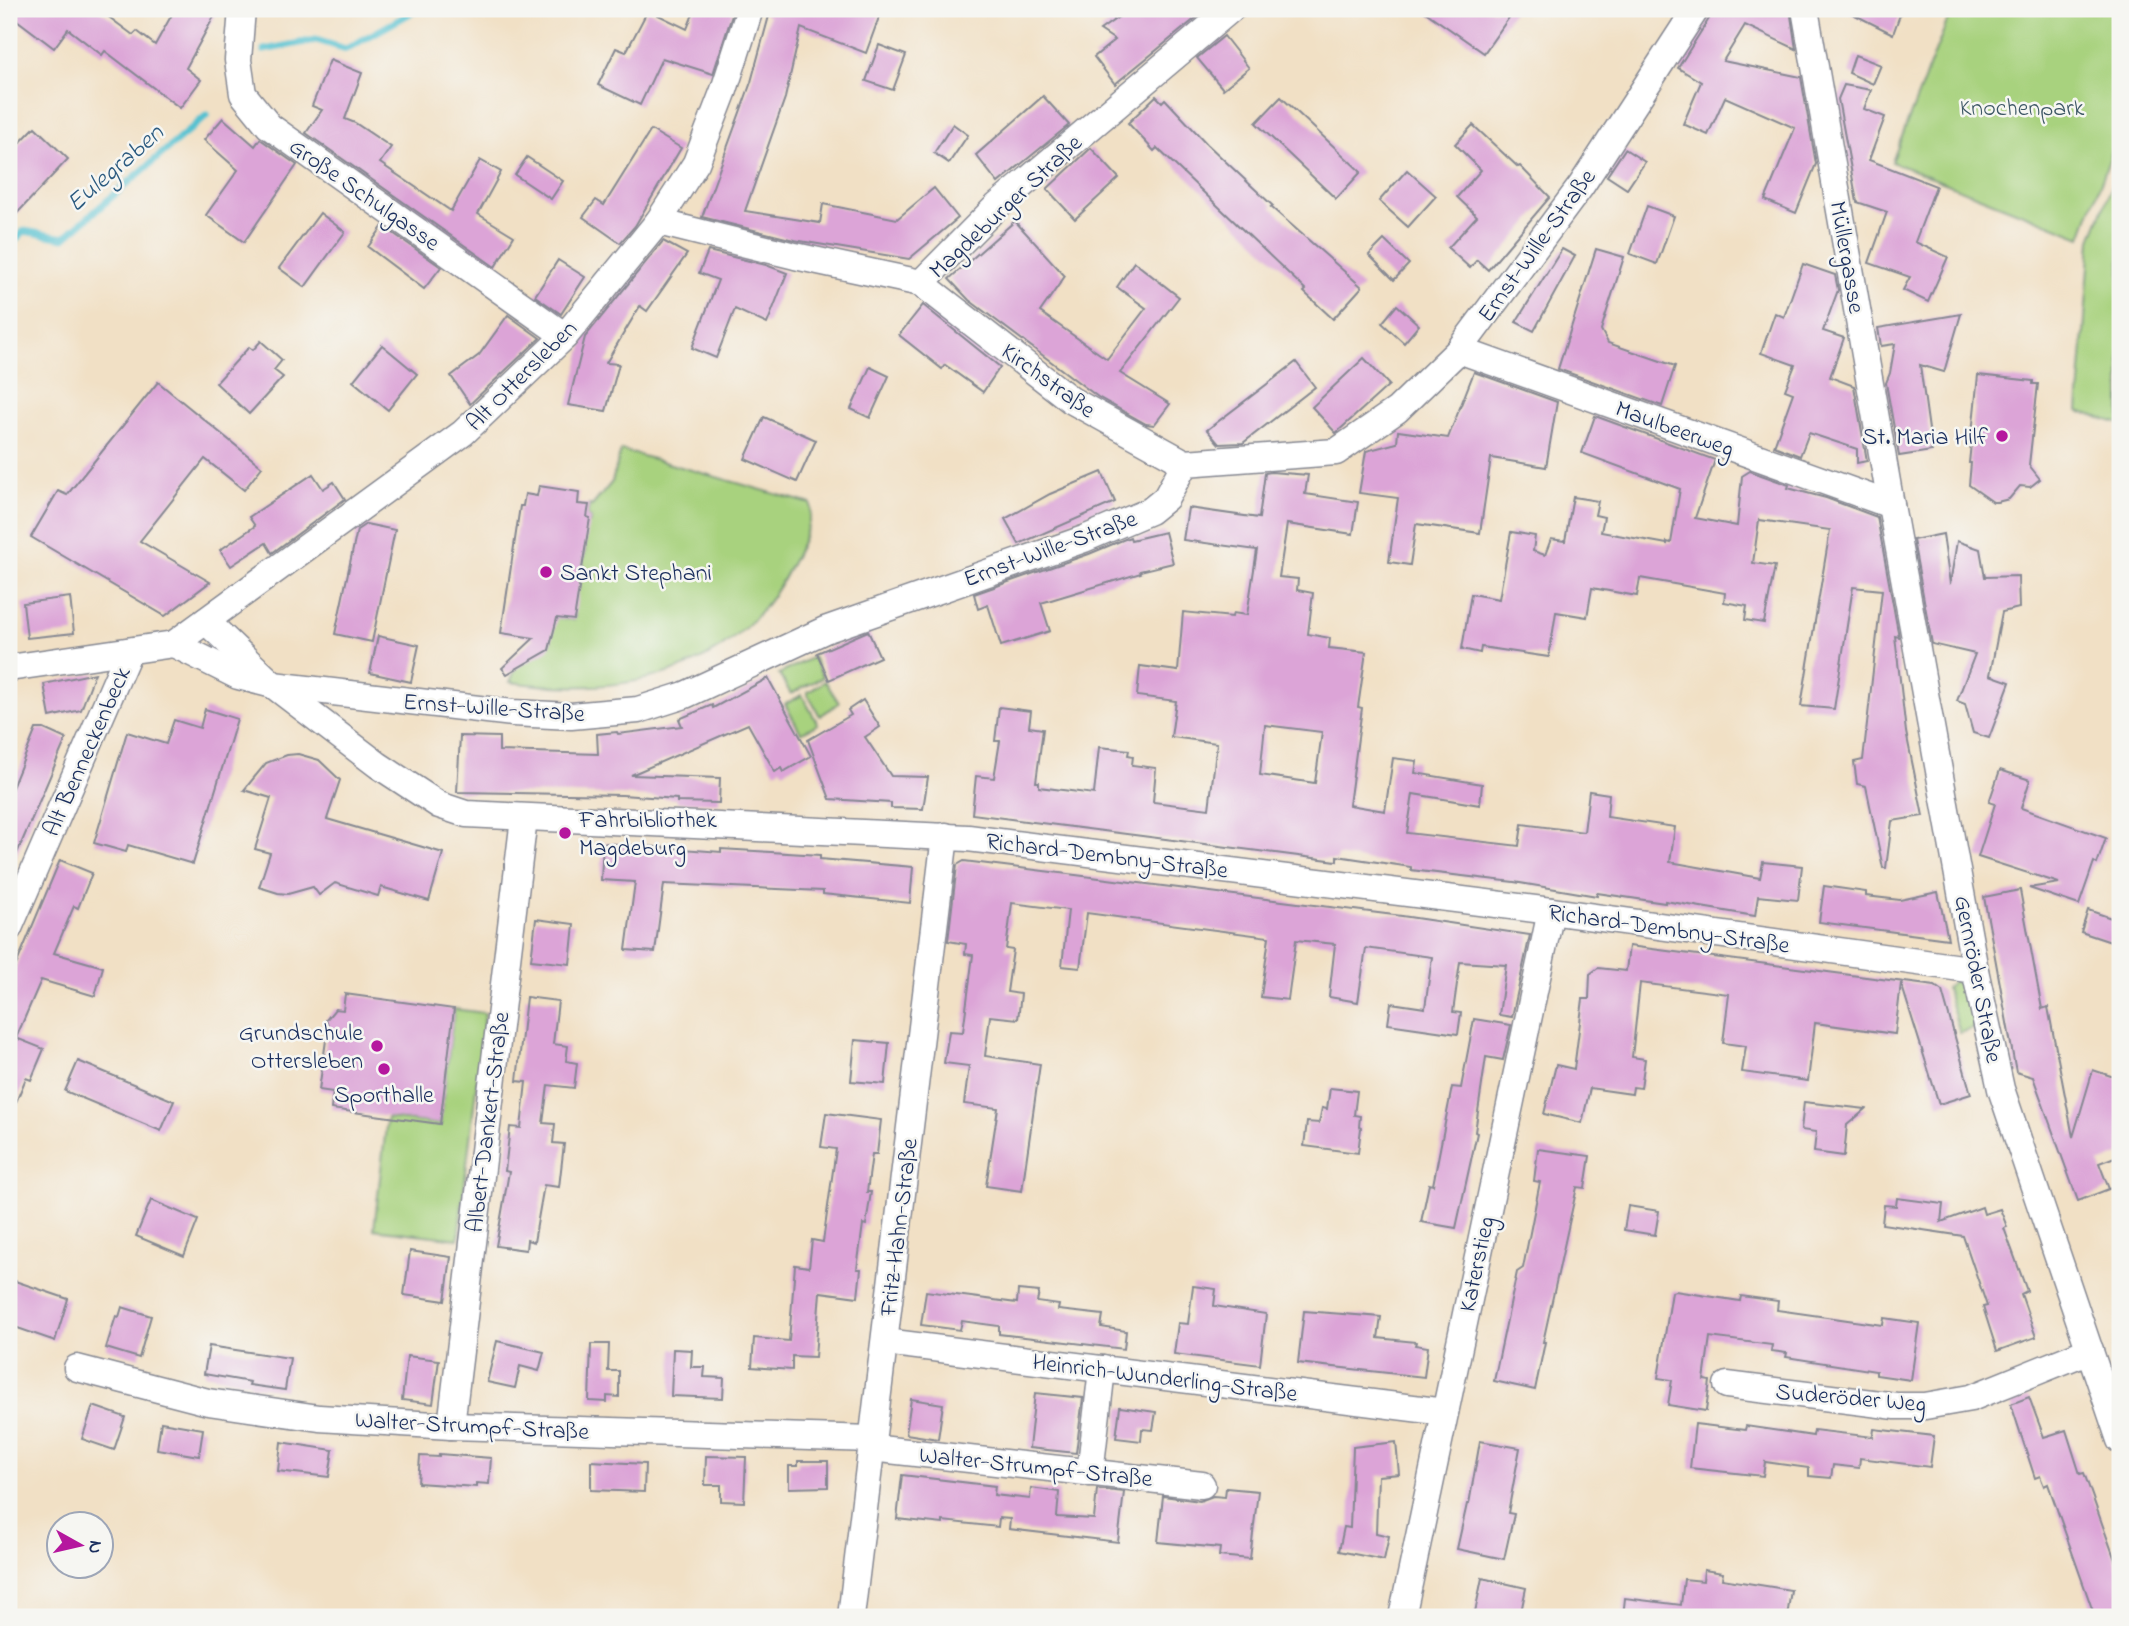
<svg xmlns="http://www.w3.org/2000/svg" width="2129" height="1626" font-family="'Indie Flower',sans-serif">
	<style>
		.green { fill: #a8d27e; stroke: #62806e; stroke-width: 2 }
		.lines { fill: none; stroke-linecap: round; stroke-linejoin: round }
		.stream { stroke: #55c1d0; stroke-width: 7 }
		.building { fill: #dca4d7; fill-rule: evenodd }
		.street-casing { stroke: #868892; stroke-width: 29 }
		.street { stroke: #fff; stroke-width: 26 }
		.poi-dot { fill: #b5179e; stroke: #f6f6f2; stroke-width: 2.5 }
		.labels { text-anchor: middle; stroke-width: 5; stroke-linejoin: round; paint-order: stroke }
		.park-label { font-size: 24px; fill: #3e5866; stroke: #f6f6f2 }
		.street-label { font-size: 24px; fill: #1b2f5e; stroke: #f6f6f2 }
		.poi-label { font-size: 24px; fill: #1b2f5e; stroke: #f6f6f2; text-anchor: end }
		.water-label { font-size: 26px; font-style: italic; fill: #2c5b80; stroke: #f6f6f2 }
	</style>
	<rect width="100%" height="100%" fill="#f6f6f2"/>
	<filter id="ink" filterUnits="userSpaceOnUse"><feTurbulence type="fractalNoise" baseFrequency=".0143" numOctaves="2"/><feDisplacementMap in="SourceGraphic" scale="14" xChannelSelector="R" yChannelSelector="G"/><feConvolveMatrix kernelMatrix="1 2 1 2 8 2 1 2 1" color-interpolation-filters="sRGB"/></filter>
	<filter id="wash" filterUnits="userSpaceOnUse"><feTurbulence type="fractalNoise" baseFrequency=".00686" numOctaves="4" result="noise"/><feDisplacementMap in="SourceGraphic" scale="28" xChannelSelector="R" yChannelSelector="G"/><feGaussianBlur stdDeviation="1.57" result="paint"/><feColorMatrix in="noise" values="0 0 0 0 0 0 0 0 0 0 0 0 0 0 0 0 0 1.4 0 .05"/><feComposite in="paint" operator="in"/></filter>
	<g filter="url(#wash)">
		<rect width="100%" height="100%" fill="#f1e0c5"/>
		<g class="green">
			<path d="M1952,9H2120V130L2081,237L1892,162Z"/>
			<path d="M2120,165V424L2078,411L2091,240Z"/>
			<path d="M621,450L811,504C812,525 799,549 789,568C734,678 622,697 510,682L522,654L546,645H550L554,617L574,620L575,615L570,614L585,552L586,523H590L591,518L587,517L589,505L592,506L612,482Z"/>
			<path d="M813,657L823,677L791,694L779,674Z"/>
			<path d="M825,681L839,703L820,716L807,693Z"/>
			<path d="M802,695L818,724L801,733L785,704Z"/>
			<path d="M1953,980L1970,993L1977,1024L1969,1030L1960,1033L1946,988Z"/>
			<path d="M454,1009L485,1013L458,1239L374,1229L387,1118L440,1124Z"/>
		</g>
		<g class="lines">
			<g class="stream">
				<path d="M264,50L316,40L346,49L418,9"/>
				<path d="M9,246L24,231L64,238L207,115"/>
			</g>
		</g>
		<g id="blocks">
			<g class="building">
				<path d="M9,9H98L133,35L137,31L155,45L175,9H218L186,68L201,80L180,108L105,51L102,55L68,29L54,48L9,14Z"/>
				<path d="M695,9H734L713,74L662,58L640,105L598,85L616,48L626,52L648,10L687,29Z"/>
				<path d="M765,9H882L866,53L801,28L785,98L745,211L820,223L823,204L897,219L934,188L958,218L909,259L794,240L702,217L751,82L769,16L765,14Z"/>
				<path d="M1130,9H1207L1115,84L1094,57L1115,40L1100,30Z"/>
				<path d="M1421,9H1515L1484,53Z"/>
				<path d="M1712,9H1790L1796,49L1745,25L1723,61L1801,77L1816,164L1796,213L1765,200L1795,128L1725,97L1708,135L1683,124L1701,82L1678,68L1714,11Z"/>
				<path d="M1843,9H1902L1893,34Z"/>
				<path d="M1224,36L1249,68L1223,89L1197,58Z"/>
				<path d="M879,45L906,55L893,90L866,81Z"/>
				<path d="M1855,55L1881,65L1873,84L1849,73Z"/>
				<path d="M330,60L362,73L345,119L355,123L391,147L380,163L451,211L480,160L501,172L478,214L514,236L495,267L306,133L322,110L312,106Z"/>
				<path d="M1844,85L1871,90L1864,109L1885,117L1869,160L1936,186L1915,242L1948,257L1928,302L1903,290L1910,277L1869,263L1887,212L1857,202L1838,99Z"/>
				<path d="M1043,96L1069,125L998,183L976,155Z"/>
				<path d="M1156,96L1162,102L1165,99L1207,144L1273,206L1271,207L1362,287L1333,319L1304,292L1306,290L1157,148L1154,151L1128,123Z"/>
				<path d="M1281,97L1361,172L1336,199L1256,123Z"/>
				<path d="M223,118L255,146L260,139L297,165L244,242L206,215L238,170L204,140Z"/>
				<path d="M953,124L968,135L949,163L934,153Z"/>
				<path d="M1473,125L1518,167L1520,166L1550,197L1488,270L1477,260L1470,268L1448,248L1477,216L1457,197L1481,170L1455,144Z"/>
				<path d="M35,127L68,159L9,222V154Z"/>
				<path d="M651,130L681,148L635,226L620,243L583,217L596,200L604,205Z"/>
				<path d="M1091,148L1119,178L1075,219L1047,189Z"/>
				<path d="M1625,149L1645,162L1627,189L1607,176Z"/>
				<path d="M527,157L563,181L551,199L515,175Z"/>
				<path d="M1407,170L1436,196L1408,227L1379,201Z"/>
				<path d="M1647,206L1674,216L1657,264L1630,254Z"/>
				<path d="M320,213L345,232L305,287L279,268Z"/>
				<path d="M1015,221L1065,276L1040,312L1107,359L1146,308L1117,287L1134,262L1179,297L1120,373L1170,404L1154,425L1146,424L1098,397L969,300L949,279Z"/>
				<path d="M383,226L441,267L424,289L368,247Z"/>
				<path d="M1384,240L1409,264L1394,280L1369,255Z"/>
				<path d="M663,241L687,254L647,311L640,306L606,363L619,364L606,411L568,405L585,337Z"/>
				<path d="M1562,249L1575,256L1534,331L1516,322Z"/>
				<path d="M1596,249L1624,257L1601,330L1608,343L1675,366L1662,406L1558,369Z"/>
				<path d="M708,251L766,265L787,273L767,324L735,309L716,358L692,348L718,280L699,273Z"/>
				<path d="M558,260L585,277L561,314L535,296Z"/>
				<path d="M1803,264L1835,275L1838,290L1823,331L1844,338L1830,377L1854,386L1867,461L1857,463V449L1809,433L1800,456L1774,446L1793,393L1785,390L1795,365L1761,353L1775,313L1784,317Z"/>
				<path d="M923,305L1000,367L983,392L945,365L942,369L899,335Z"/>
				<path d="M1397,305L1419,325L1404,343L1382,323Z"/>
				<path d="M1961,314L1944,372L1920,365L1932,451L1899,456L1886,383L1890,373L1895,344L1881,346L1878,328Z"/>
				<path d="M508,315L540,338L470,404L451,376L479,355Z"/>
				<path d="M261,341L282,360L274,370L283,377L249,414L216,383L249,347L253,350Z"/>
				<path d="M382,345L417,374L388,410L353,381Z"/>
				<path d="M1364,358L1389,385L1336,433L1312,407Z"/>
				<path d="M1296,362L1315,387L1243,443L1219,444L1207,430Z"/>
				<path d="M870,367L889,376L870,418L851,409Z"/>
				<path d="M1474,372L1557,402L1546,467L1491,458L1480,533L1416,524L1410,565L1389,562L1398,498L1359,493L1366,451L1397,443L1398,431L1448,438Z"/>
				<path d="M1978,375L2033,381V384H2038L2029,465L2040,479L2030,487L2020,486L2009,499L1997,502H1993L1969,485L1971,463H1969Z"/>
				<path d="M158,382L262,467L244,490L205,459L140,541L210,582L165,616L31,537L58,491L67,495Z"/>
				<path d="M1595,416L1715,460L1695,518L1737,526L1742,476L1750,471L1789,485L1788,488L1826,498L1877,517L1899,637L1895,636L1906,732L1923,816L1892,821L1886,868H1883L1866,786L1857,784L1854,762L1863,760L1882,590L1853,587L1834,709L1801,706L1830,530L1759,520L1753,563L1775,566L1764,623L1745,620L1747,606L1724,602L1725,593L1640,578L1637,596L1592,588L1587,617L1556,612L1549,657L1481,647L1480,653L1462,649L1471,594L1499,599L1511,532L1535,536L1533,551L1545,555L1551,539L1565,541L1573,497L1598,501L1595,515L1604,517L1601,532L1667,544V542L1671,543L1680,489L1582,453Z"/>
				<path d="M764,417L816,440L797,482L745,459Z"/>
				<path d="M1102,472L1115,502L1019,544L1005,519L1050,494Z"/>
				<path d="M1271,472L1308,475L1305,494L1358,502L1353,534L1287,524L1279,577L1298,579L1297,590L1313,593L1308,634L1330,638L1329,648L1366,652L1358,707L1362,708L1349,805L1385,811L1393,758L1417,761L1415,773L1482,784L1480,805L1413,794L1407,833L1519,846L1522,824L1584,832L1589,791L1609,794L1607,817L1675,827L1670,862L1760,878L1763,862L1802,866L1798,900L1758,896L1755,916L1665,901V903L1597,893V896L1514,882L1411,870V867L1337,856V861L972,814L976,776L994,778L1000,741H995L999,707L1031,711L1029,727L1043,729L1036,782H1039V787L1094,794L1099,747L1129,750L1128,755L1133,756L1132,765L1156,768L1153,802L1209,809L1217,743L1171,737L1176,701L1137,696L1140,666L1178,671L1183,612L1232,617L1233,613L1247,615L1257,550L1183,540L1188,508L1259,518L1265,473ZM1265,725L1322,732L1315,783L1260,775Z"/>
				<path d="M313,474L323,489L334,482L345,499L272,553L266,543L231,566L220,550L255,526L249,517Z"/>
				<path d="M539,486L579,492L578,504L589,505L587,517L590,518L574,620L557,618L549,650L507,674L502,668L534,638L501,633L520,506H523L525,494L537,496Z"/>
				<path d="M366,524L395,530L372,642L335,634L357,530Z"/>
				<path d="M1165,532L1173,563L1140,571L1141,573L1041,603L1050,631L1001,646L988,605L978,609L974,594L1089,554L1125,539L1130,537L1131,540Z"/>
				<path d="M1943,534L1950,584L1957,541L1980,549L1985,577L2018,576L2019,608L2002,612L1990,675L2010,682L1989,738L1973,733L1965,704L1957,701L1975,654L1932,644L1913,540Z"/>
				<path d="M70,597L74,633L27,638L23,603Z"/>
				<path d="M868,631L880,657L829,680L817,653Z"/>
				<path d="M378,636L419,645L411,682L370,673Z"/>
				<path d="M95,673L81,710L50,717L44,684Z"/>
				<path d="M768,678L811,756L783,772L781,768L775,772L748,724L631,775L720,778L719,803L677,802V799L622,795L457,792L460,736L499,737V751L598,754L597,734L617,732L618,734L682,726L679,719L712,705L713,708Z"/>
				<path d="M863,700L880,727L865,737L891,776L928,777L923,809L891,808V803L830,799L808,740L851,715L848,710Z"/>
				<path d="M205,709L237,719L193,864L128,845L126,852L94,843L127,732L166,744L174,720L200,728Z"/>
				<path d="M36,729H44L66,739L9,872V795Z"/>
				<path d="M298,754L319,760L340,780L327,819L443,853L429,901L381,887L378,896L335,883L319,895L313,887L288,894L278,893L259,887L270,853L255,849L271,798L244,790L266,763L287,755Z"/>
				<path d="M2000,770L2030,780L2021,808L2106,838L2097,864L2094,862L2079,905L2029,888L2059,883L1978,857L1995,804L1989,802Z"/>
				<path d="M603,843L721,852V849L820,855V859L913,867L910,903L823,894V891L664,884L655,952L626,950L635,882L601,880Z"/>
				<path d="M60,860L92,873L78,908L74,906L54,953L103,967L95,996L41,980L16,1038L44,1049L31,1080L26,1078L9,1119V982Z"/>
				<path d="M964,861L1402,916L1530,935L1512,1017L1499,1015L1506,965L1460,962L1453,1012L1461,1013L1458,1034L1388,1024L1391,1003L1425,1008L1432,957L1366,948L1358,1002L1329,997L1335,944L1296,940L1288,1000L1261,997L1269,937L1087,913L1080,968L1062,966L1068,910L1012,903L1006,949L1013,950L1007,992L1021,994L1018,1019L990,1016L985,1056L1040,1064L1022,1191L986,1186L998,1108L964,1104L969,1066L944,1063L949,1031L963,1032L973,955L965,954L966,944L948,941L957,865Z"/>
				<path d="M1824,886L1866,892V896L1900,900L1938,892L1948,939L1819,922Z"/>
				<path d="M2020,890L2042,1009L2048,1007L2073,1137L2093,1070L2120,1079V1155L2099,1163L2109,1189L2078,1201L2033,1077L2016,1072L1984,897Z"/>
				<path d="M2088,910L2120,921V945L2081,932Z"/>
				<path d="M536,919L574,924L570,964L531,960Z"/>
				<path d="M1629,946L1935,986L1942,991L1971,1094L1939,1104L1901,983L1895,1034L1815,1023L1808,1081L1742,1072L1746,1046L1723,1043L1729,994L1640,983L1632,1057L1645,1059L1641,1088L1633,1087L1632,1094L1590,1088L1582,1123L1544,1114L1556,1065L1574,1069L1583,999H1589L1590,974L1598,968L1626,971Z"/>
				<path d="M345,994L454,1009L440,1124L331,1109L333,1092L319,1090L328,1026L326,1020L335,1009L343,1010Z"/>
				<path d="M526,997L558,1001L553,1044L568,1046L566,1061L577,1063L574,1088L548,1085L543,1123L555,1124L553,1143L564,1144L559,1187L544,1185L534,1242L527,1240L526,1250L496,1246L509,1172L505,1171L510,1127L521,1128L526,1082L517,1081Z"/>
				<path d="M1474,1019L1511,1025L1503,1060L1486,1057L1475,1132L1477,1133L1456,1228L1421,1222L1429,1184L1433,1185L1452,1087L1461,1088Z"/>
				<path d="M855,1040L889,1043L885,1084L851,1081Z"/>
				<path d="M78,1061L174,1101L161,1131L65,1091Z"/>
				<path d="M1330,1088L1357,1091L1354,1115L1360,1116L1359,1127L1361,1128L1358,1153L1304,1146L1307,1122L1319,1123L1322,1108L1327,1109Z"/>
				<path d="M1804,1102L1866,1109L1847,1125L1844,1156L1814,1152L1816,1132L1801,1130Z"/>
				<path d="M826,1113L881,1120L877,1154H872L867,1192H871L866,1225L863,1224L857,1269H861L858,1297L820,1292L815,1357L792,1356V1370L752,1367L754,1338L789,1341L795,1265L809,1267L812,1240L823,1242L836,1149L821,1147Z"/>
				<path d="M1538,1149L1590,1156L1585,1188L1577,1187L1543,1342H1545L1535,1390L1494,1381L1517,1272L1523,1268L1540,1182L1534,1181Z"/>
				<path d="M1897,1198L1943,1204L1941,1222L1982,1207L1984,1214L2000,1209L2007,1227L2004,1228L2027,1291L2021,1294L2036,1337L1997,1351L1983,1307L1987,1306L1963,1236L1882,1224L1884,1205L1896,1206Z"/>
				<path d="M151,1200L198,1220L184,1256L136,1236Z"/>
				<path d="M1628,1206L1659,1211L1655,1235L1624,1230Z"/>
				<path d="M410,1251L451,1257L445,1301L404,1295Z"/>
				<path d="M12,1280L68,1299L55,1341L9,1325V1291Z"/>
				<path d="M1193,1286L1216,1289L1214,1306L1266,1314L1260,1365L1174,1354L1178,1323L1188,1324Z"/>
				<path d="M1018,1290L1039,1292L1037,1302L1059,1305L1058,1310L1103,1315L1101,1327L1126,1331L1124,1349L999,1334V1326L962,1321L960,1330L921,1325L926,1291L1017,1303Z"/>
				<path d="M1675,1291L1740,1301L1741,1296L1778,1301L1777,1310L1883,1325L1884,1318L1919,1323L1911,1380L1876,1375V1371L1786,1357L1787,1353L1771,1351L1772,1345L1710,1337L1704,1380L1710,1381L1706,1411L1668,1405L1672,1380L1658,1378L1672,1292Z"/>
				<path d="M122,1307L151,1316L139,1358L106,1348L116,1316L119,1317Z"/>
				<path d="M1304,1311L1381,1317L1378,1338L1416,1342L1415,1345L1428,1347L1424,1377L1298,1363Z"/>
				<path d="M497,1341L544,1352L539,1371L520,1366L515,1388L487,1382Z"/>
				<path d="M591,1344H609L608,1371H619V1397L607,1396V1402L589,1401Z"/>
				<path d="M209,1346L290,1358L285,1390L249,1385L250,1382L204,1374Z"/>
				<path d="M673,1349L692,1350L691,1367H705L704,1377L724,1378L723,1398L671,1396Z"/>
				<path d="M407,1356L439,1360L433,1404L402,1400Z"/>
				<path d="M1035,1393L1083,1398L1076,1453L1029,1448Z"/>
				<path d="M2029,1397L2044,1437L2066,1430L2080,1474L2084,1473L2120,1574V1617H2095L2048,1484L2044,1486L2040,1476L2035,1478L2011,1404Z"/>
				<path d="M911,1399L943,1404L938,1439L906,1434Z"/>
				<path d="M93,1406L125,1417L114,1450L82,1439Z"/>
				<path d="M1120,1407L1156,1412L1153,1430L1142,1429L1141,1441L1116,1438Z"/>
				<path d="M161,1422L203,1429L199,1456L157,1449Z"/>
				<path d="M1695,1424L1745,1430L1746,1426L1813,1436L1814,1430L1873,1437L1874,1429L1934,1436L1930,1467L1860,1458L1859,1468L1833,1465L1831,1478L1809,1476V1468L1765,1462L1763,1476L1690,1468Z"/>
				<path d="M1480,1441L1520,1448L1508,1513L1514,1514L1504,1559L1457,1549L1467,1504H1469Z"/>
				<path d="M281,1442L333,1450L329,1477L278,1471Z"/>
				<path d="M1396,1442L1399,1474L1378,1476L1376,1533L1389,1536L1384,1560L1339,1551L1344,1527L1350,1528L1353,1447Z"/>
				<path d="M439,1454L491,1458L489,1484L476,1483V1487L418,1483L420,1456L439,1457Z"/>
				<path d="M706,1456L746,1457L744,1502L721,1501V1485H705Z"/>
				<path d="M591,1461L645,1464L644,1492L591,1490Z"/>
				<path d="M798,1461H828V1487L789,1488V1466H798Z"/>
				<path d="M902,1475L995,1486L994,1495L1030,1499L1031,1488L1059,1492L1057,1517L1094,1519L1097,1489L1124,1492L1118,1542L1009,1529L1010,1519L999,1518L998,1527L943,1521V1524L897,1519Z"/>
				<path d="M1226,1488L1258,1491L1250,1559L1219,1556L1220,1548L1158,1542L1163,1496L1200,1501L1213,1496L1225,1497Z"/>
				<path d="M1704,1570L1723,1573L1722,1579L1791,1590L1787,1617H1623L1625,1598L1681,1605L1684,1579L1703,1581Z"/>
				<path d="M1482,1578L1526,1588L1520,1617H1474Z"/>
			</g>
		</g>
	</g>
	<g filter="url(#ink)">
		<use href="#blocks" fill-opacity="0" stroke="#868892" stroke-width="2"/>
		<g class="lines">
			<defs>
				<g id="street">
					<path d="M242,9L238,60L243,94L269,126L565,336"/>
					<path d="M1805,9L1891,505L1975,970L2001,1089L2120,1440"/>
					<path d="M658,222L795,256L921,283L997,206L1231,9"/>
					<path d="M921,283L1071,400L1185,463"/>
					<path d="M1459,350L1891,505"/>
					<path d="M206,621L273,685L378,765L439,805L466,814L968,838L1551,911L1975,970"/>
					<path d="M174,644L238,676L273,685L513,713L571,716L638,710L685,695L825,630L1084,539L1150,511L1166,498L1185,463L1336,452L1397,410L1459,350L1581,186L1696,9"/>
					<path d="M9,668L174,644L463,433L565,336L658,222L696,163L724,90L750,9"/>
					<path d="M9,928L129,651"/>
					<path d="M885,1342L1445,1412"/>
					<path d="M77,1368L208,1402L319,1418L451,1426L872,1439"/>
					<path d="M1727,1385L1896,1406H1925L1971,1398L2090,1350"/>
					<path d="M451,1426L524,818"/>
					<path d="M871,1448L1202,1485"/>
					<path d="M1090,1473L1102,1369"/>
					<path d="M851,1617L945,836"/>
					<path d="M1402,1617L1551,911"/>
				</g>
			</defs>
			<use href="#street" class="street-casing"/>
			<use href="#street" class="street"/>
		</g>
	</g>
	<g class="poi-dot">
		<circle cx="2002" cy="436" r="7"/>
		<circle cx="546" cy="572" r="7"/>
		<circle cx="565" cy="833" r="7"/>
		<circle cx="377" cy="1046" r="7"/>
		<circle cx="384" cy="1069" r="7"/>
	</g>
	<g class="labels">
		<g class="park-label">
			<text x="2022" y="115">Knochenpark</text>
		</g>
		<g class="street-label">
			<text transform="translate(365 194) rotate(35)" y="8">Große Schulgasse</text>
			<text transform="translate(1005 206) rotate(-43)" y="8">Magdeburger Straße</text>
			<text transform="translate(1536 245) rotate(-54)" y="8">Ernst-Wille-Straße</text>
			<text transform="translate(1848 257) rotate(80)" y="8">Müllergasse</text>
			<text transform="translate(521 375) rotate(-45)" y="8">Alt Ottersleben</text>
			<text transform="translate(1049 380) rotate(36)" y="8">Kirchstraße</text>
			<text transform="translate(1675 428) rotate(20)" y="8">Maulbeerweg</text>
			<text transform="translate(1050 548) rotate(-20)" y="8">Ernst-Wille-Straße</text>
			<text transform="translate(494 707) rotate(4)" y="8">Ernst-Wille-Straße</text>
			<text transform="translate(86 751) rotate(-66)" y="8">Alt Benneckenbeck</text>
			<text transform="translate(1107 855) rotate(7)" y="8">Richard-Dembny-Straße</text>
			<text transform="translate(1669 928) rotate(8)" y="8">Richard-Dembny-Straße</text>
			<text transform="translate(1979 979) rotate(79)" y="8">Gernröder Straße</text>
			<text transform="translate(487 1122) rotate(-83)" y="8">Albert-Dankert-Straße</text>
			<text transform="translate(898 1227) rotate(-83)" y="8">Fritz-Hahn-Straße</text>
			<text transform="translate(1476 1264) rotate(-78)" y="8">Katerstieg</text>
			<text transform="translate(1165 1377) rotate(7)" y="8">Heinrich-Wunderling-Straße</text>
			<text transform="translate(1851 1397) rotate(5)" y="8">Suderöder Weg</text>
			<text transform="translate(472 1425) rotate(3)" y="8">Walter-Strumpf-Straße</text>
			<text transform="translate(1036 1466) rotate(6)" y="8">Walter-Strumpf-Straße</text>
		</g>
		<g class="poi-label">
			<text x="1988" y="444">St. Maria Hilf</text>
			<text x="560" y="580" text-anchor="start">Sankt Stephani</text>
			<text x="579" y="827" text-anchor="start">Fahrbibliothek<tspan x="579" dy="28">Magdeburg</tspan></text>
			<text x="363" y="1040">Grundschule<tspan x="363" dy="28">Ottersleben</tspan></text>
			<text x="384" y="1102" text-anchor="middle">Sporthalle</text>
		</g>
		<g class="water-label">
			<text transform="translate(114 167) rotate(-41)" y="9">Eulegraben</text>
		</g>
	</g>
	<rect width="2129" height="1626" fill="none" stroke="#f6f6f2" stroke-width="35"/>
	<g transform="translate(80 1545) rotate(98)"><circle r="33" fill="#f6f6f2" stroke="#9ea6b7" stroke-width="2"/>
	<path d="M0-5L12 26L0 18L-12 26Z" fill="#b5179e"/>
	<text y="-10" font-size="19" font-weight="bold" text-anchor="middle" fill="#1b2f5e">N</text>
	</g>
</svg>
